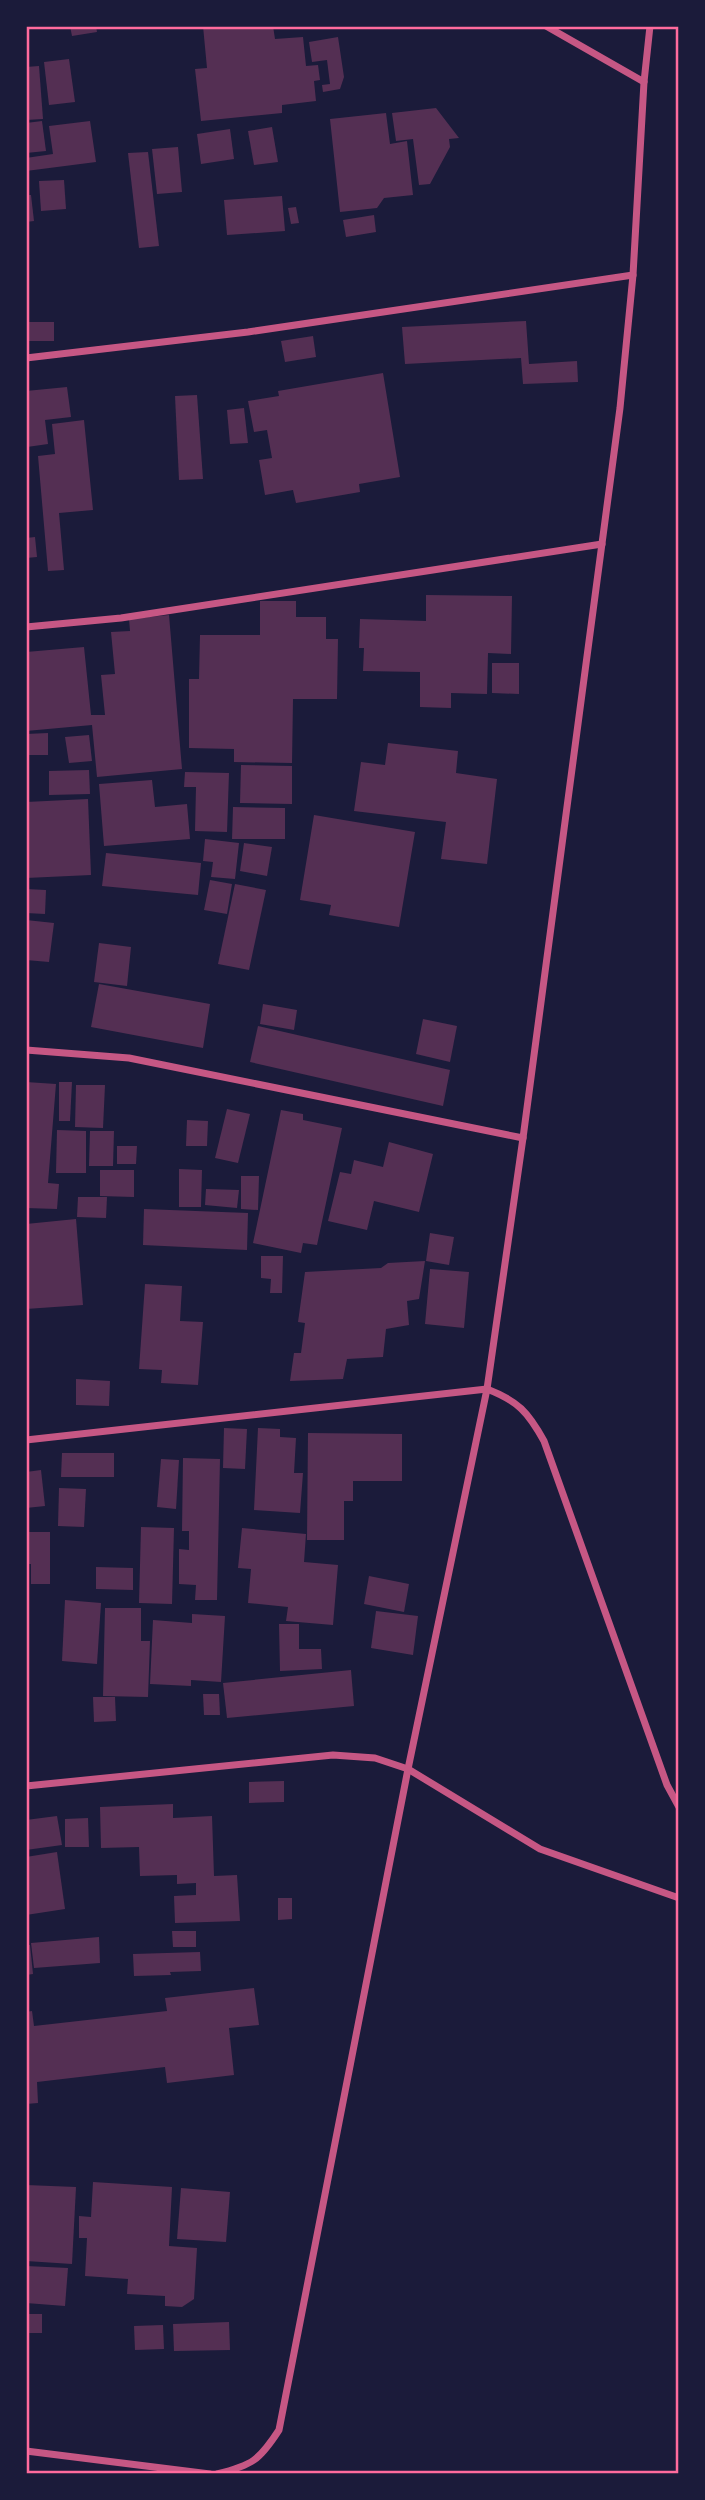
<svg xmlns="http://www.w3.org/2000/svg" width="705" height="2500" font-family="Roboto,sans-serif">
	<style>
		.building { fill: #542f53 }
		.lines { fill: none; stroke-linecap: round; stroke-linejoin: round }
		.minor { stroke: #c65784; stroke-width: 7 }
		.neatline { fill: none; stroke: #ff6b9d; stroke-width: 2.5 }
	</style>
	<rect width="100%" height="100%" fill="#1b1b3a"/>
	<g class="building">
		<path d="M70,26H96L97,32L72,36Z"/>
		<path d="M203,26H273L275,39L303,37L306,66L318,65L320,80L314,81L316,101L282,105V113L201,121L195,69L207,68Z"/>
		<path d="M338,37L344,77L340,89L323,92L322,85L330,84L327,60L312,62L309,42Z"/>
		<path d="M69,59L75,102L49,105L44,62Z"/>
		<path d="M39,66L43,119L26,120V67Z"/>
		<path d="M436,108L459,138L449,139L450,147L430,184L419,185L413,139L396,141L392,113Z"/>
		<path d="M386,113L390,144L407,141L413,195L384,198L377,208L340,212L330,119Z"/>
		<path d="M42,121L46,151L26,153V123Z"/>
		<path d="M90,121L96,162L26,171V158L53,154L49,126Z"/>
		<path d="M272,127L278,162L254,165L248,131Z"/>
		<path d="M230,129L234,159L201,164L197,134Z"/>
		<path d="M178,147L182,192L157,194L152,149Z"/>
		<path d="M148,152L159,246L139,248L128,153Z"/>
		<path d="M64,180L66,209L41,211L39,181Z"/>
		<path d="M26,195H31L34,221L26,222Z"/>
		<path d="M282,196L285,231L227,235L224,200Z"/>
		<path d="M296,207L299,223L291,224L288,208Z"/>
		<path d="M374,215L376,232L346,237L343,220Z"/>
		<path d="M526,321L529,364L577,361L578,382L523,384L521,358L405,364L402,327Z"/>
		<rect x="26" y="322" width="28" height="19"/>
		<path d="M313,336L316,357L285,362L281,341Z"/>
		<path d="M383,373L400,477L359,484L360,492L296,503L293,490L265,495L259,460L272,458L267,430L254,432L248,401L279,396L278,391Z"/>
		<path d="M67,387L71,417L45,420L48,444L27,447L26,391Z"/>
		<path d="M197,395L203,479L179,480L175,396Z"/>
		<path d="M244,408L248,443L230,444L227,410Z"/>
		<path d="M84,420L93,510L59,513L64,570L48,571L38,456L55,454L52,424Z"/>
		<path d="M35,537L37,557L26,558V538Z"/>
		<path d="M426,595L512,596L511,654L488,653L487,694L451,693V708L420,707V672L363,671L364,648H359L360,619L426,621Z"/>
		<path d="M260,601H296V617H326V639H338L337,699H293L292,763L234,762V749L189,748V679H199L200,635H260Z"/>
		<path d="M169,615L182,769L97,777L92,725L26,731V652L84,647L91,715H105L101,675L115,674L111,632L130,631L129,619Z"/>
		<path d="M492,663H519V694L492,693Z"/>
		<path d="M48,733V755H26V734Z"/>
		<path d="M89,735L92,761L69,763L65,737Z"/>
		<path d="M388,743L458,751L456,773L497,779L487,864L441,859L446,822L354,811L361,762L385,765Z"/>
		<path d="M241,765L292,766V804L240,803Z"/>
		<path d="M89,770L90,794L49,795V771Z"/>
		<path d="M185,772L229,773L227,832L195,831L196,787H184Z"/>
		<path d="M152,780L155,807L187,804L190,839L104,846L99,784Z"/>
		<path d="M88,799L91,875L26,878V802Z"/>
		<path d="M233,807L285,808V839H232Z"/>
		<path d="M314,815L415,832L399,927L329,915L331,905L300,900Z"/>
		<path d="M205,839L239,843L235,879L211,877L213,862L203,861Z"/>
		<path d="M244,843L272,847L267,876L240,871Z"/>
		<path d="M106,853L201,863L198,895L102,886Z"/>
		<path d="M210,880L232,884L227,914L204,910Z"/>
		<path d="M235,884L266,890L249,970L218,964Z"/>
		<path d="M26,889L46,890L45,914L26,913Z"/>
		<path d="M26,920L54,923L49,962L26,960Z"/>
		<path d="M99,943L131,947L127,986L94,982Z"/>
		<path d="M99,984L210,1004L203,1048L91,1027Z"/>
		<path d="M263,1004L297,1010L294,1030L260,1024Z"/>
		<path d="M423,1019L457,1026L450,1062L416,1054Z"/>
		<path d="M258,1026L450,1070L443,1106L250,1062Z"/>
		<path d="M26,1082L56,1084L48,1183L59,1184L57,1209L26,1208Z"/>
		<path d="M59,1082H72L70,1121H59Z"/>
		<path d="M76,1085H105L103,1128L75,1127Z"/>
		<path d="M227,1109L250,1114L238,1163L215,1158Z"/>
		<path d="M281,1110L303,1114V1120L342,1128L317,1245L303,1243L301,1253L253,1243Z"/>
		<path d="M187,1120L208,1121L207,1146H186Z"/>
		<path d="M57,1130L86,1131V1173H56Z"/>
		<path d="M90,1131H114L113,1166H89Z"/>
		<path d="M389,1142L433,1154L419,1212L374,1201L367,1230L328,1221L340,1172L351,1174L354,1160L383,1167Z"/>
		<path d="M117,1146H137L136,1164H117Z"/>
		<path d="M179,1169L202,1170L201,1207H179Z"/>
		<path d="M100,1170H134V1197L100,1196Z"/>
		<path d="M241,1176H259L258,1210L241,1209Z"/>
		<path d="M206,1189L239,1190L237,1208L205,1205Z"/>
		<path d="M78,1197H107L106,1218L77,1217Z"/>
		<path d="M144,1209L248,1213L247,1250L143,1245Z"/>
		<path d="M76,1219L83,1305L26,1309V1224Z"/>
		<path d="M430,1233L454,1237L449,1265L426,1261Z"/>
		<path d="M261,1256H283L282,1293H270L271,1279L261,1278Z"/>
		<path d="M425,1261L419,1299L407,1301L409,1325L386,1329L383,1357L347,1359L343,1379L290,1381L294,1353H301L305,1323L298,1322L305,1272L381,1268L388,1263Z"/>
		<path d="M430,1269L469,1272L464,1328L425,1324Z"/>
		<path d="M145,1284L182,1286L180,1321L203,1322L198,1385L161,1383L162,1370L139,1369Z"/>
		<path d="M76,1379L110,1381L109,1406L76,1405Z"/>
		<path d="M224,1428L247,1429L245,1469L223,1468Z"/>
		<path d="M258,1428L280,1429V1437L296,1438L294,1473H303L300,1513L254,1510Z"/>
		<path d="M308,1433L402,1434V1481H353V1501H344V1540H307Z"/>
		<path d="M62,1453H114V1477H61Z"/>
		<path d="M183,1458L220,1459L217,1600H195L196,1585L179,1584V1549L189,1550V1531H182Z"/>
		<path d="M161,1459L179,1460L176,1509L157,1507Z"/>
		<path d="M41,1470L45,1506L26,1508V1472Z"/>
		<path d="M59,1488L86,1489L84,1527L58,1526Z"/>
		<path d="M141,1527L174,1528L172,1604L139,1603Z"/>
		<path d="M242,1528L306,1534L304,1562L338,1565L333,1625L286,1621L288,1607L248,1603L251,1569L238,1568Z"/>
		<path d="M26,1532H50V1584H31V1564H26Z"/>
		<path d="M96,1567L133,1568V1590L96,1589Z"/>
		<path d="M369,1576L409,1584L404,1612L364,1604Z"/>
		<path d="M65,1600L101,1603L97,1664L62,1661Z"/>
		<path d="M105,1608H141V1641H150L148,1697L103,1696Z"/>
		<path d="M376,1611L418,1616L413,1655L371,1648Z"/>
		<path d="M192,1614L225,1616L221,1682L191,1680V1686L150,1684L153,1620L192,1623Z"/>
		<path d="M279,1624H299V1649H321L322,1669L280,1671Z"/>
		<path d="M351,1670L354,1706L227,1718L223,1683Z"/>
		<path d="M203,1694H219L220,1715H204Z"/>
		<path d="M93,1697H115L116,1721L94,1722Z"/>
		<path d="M284,1781V1802L249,1803V1782Z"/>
		<path d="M173,1804V1818L212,1816L214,1876L237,1875L240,1921L175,1923L174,1896L196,1895V1883L177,1884V1875L140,1876L139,1847L101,1848L100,1807Z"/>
		<path d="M57,1816L62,1845L26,1850V1820Z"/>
		<path d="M88,1818L89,1847H65V1819Z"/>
		<path d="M57,1852L65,1909L26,1915V1857Z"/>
		<path d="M278,1898H292V1919L278,1920Z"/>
		<path d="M172,1931H196V1947H173Z"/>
		<path d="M99,1937L100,1963L34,1968L31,1943Z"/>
		<path d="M26,1945H30L33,1974L26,1975Z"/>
		<path d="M200,1952L201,1971L170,1972L171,1975L134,1976L133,1954Z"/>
		<path d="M254,1988L259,2025L229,2028L234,2075L167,2083L165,2067L37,2082L38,2103L26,2104V2012L32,2011L34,2026L167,2011L165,1998Z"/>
		<path d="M93,2182L172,2187L169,2246L197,2248L194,2299L182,2307L165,2306V2296L127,2294L128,2279L85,2276L87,2238H79V2216L91,2217Z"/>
		<path d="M26,2185L76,2187L72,2264L26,2261Z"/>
		<path d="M181,2188L230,2192L226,2242L177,2239Z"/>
		<path d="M26,2266L68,2268L65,2306L26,2303Z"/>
		<rect x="26" y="2314" width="16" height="19"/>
		<path d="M229,2322L230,2350L174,2351L173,2324Z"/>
		<path d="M163,2325L164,2349L135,2350L134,2326Z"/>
	</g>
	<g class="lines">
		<g class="minor">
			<path d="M546,26L644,82"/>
			<path d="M26,358L248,332L633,275"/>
			<path d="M26,627L121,618L602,544"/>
			<path d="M26,1050L129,1058L523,1138"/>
			<path d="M26,1440L487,1389C518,1401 528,1412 544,1441L667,1785L679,1807"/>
			<path d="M26,1786L333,1755L375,1758L408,1769L540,1849L679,1898"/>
			<path d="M26,2451L210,2474"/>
			<path d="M217,2474C252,2465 259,2461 279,2430L408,1769L487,1389L523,1138L620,408L633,275L644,82L650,26"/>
		</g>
	</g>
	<rect width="705" height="2500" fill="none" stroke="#1b1b3a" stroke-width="56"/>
	<rect x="28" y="28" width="649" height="2444" class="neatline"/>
</svg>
